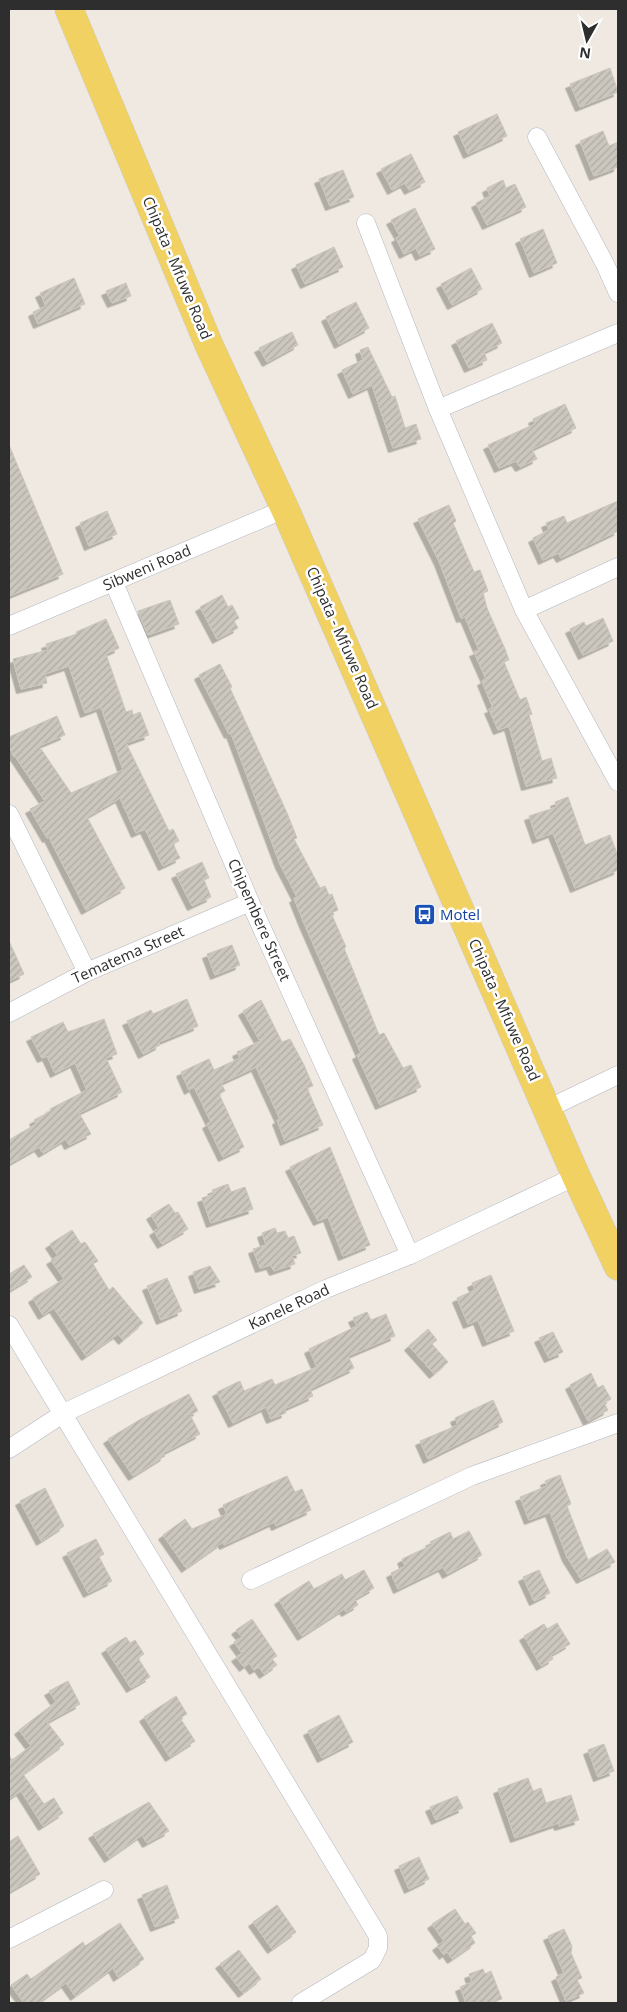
<svg xmlns="http://www.w3.org/2000/svg" width="627" height="2012" font-family="'Open Sans',sans-serif">
	<style>
		.building { fill: url(#building-hatch); stroke: #cbc5ba; filter: url(#shadow) }
		.lines { fill: none; stroke-linecap: round; stroke-linejoin: round }
		.minor-casing { stroke: #b4b7c1; stroke-width: 19 }
		.primary-casing { stroke: #c9c9c9; stroke-width: 29 }
		.minor { stroke: #fff; stroke-width: 18 }
		.primary { stroke: #f2d163; stroke-width: 28 }
		.labels { text-anchor: middle; stroke-width: 5; stroke-linejoin: round; paint-order: stroke }
		.street-label { font-size: 15px; fill: #2e2e2e; stroke: #fff }
		.transit-label { font-size: 15px; fill: #164399; stroke: #fff; text-anchor: start }
	</style>
	<defs>
		<pattern id="building-hatch" width="6" height="6" patternUnits="userSpaceOnUse" patternTransform="scale(1.25)"><rect width="6" height="6" fill="#cbc7bf"/><path d="M-1 1l2-2M0 6l6-6M5 7l2-2" fill="none" stroke="#afaba4"/></pattern>
		<filter id="shadow"><feDropShadow dx="-4.5" dy="4.5" stdDeviation="0" flood-color="#0004"/></filter>
	</defs>
	<rect width="100%" height="100%" fill="#efe9e1"/>
	<g class="building">
		<path d="M610,68L618,92L580,107L570,84Z"/>
		<path d="M497,114L507,136L468,154L458,132Z"/>
		<path d="M603,131L609,146L618,142V167L594,176L580,141Z"/>
		<path d="M411,154L425,182L409,190L405,183L392,190L381,169Z"/>
		<path d="M343,170L354,197L330,206L319,179Z"/>
		<path d="M503,180L506,188L515,184L526,207L487,225L476,203L490,196L487,188Z"/>
		<path d="M415,208L435,249L420,256L416,248L404,254L396,238L400,236L391,220Z"/>
		<path d="M543,229L557,263L534,273L520,239Z"/>
		<path d="M334,247L343,267L305,284L296,265Z"/>
		<path d="M471,268L482,289L452,305L441,284Z"/>
		<path d="M74,278L85,304L38,324L33,312L46,306L40,293Z"/>
		<path d="M126,283L131,296L112,303L106,291Z"/>
		<path d="M356,302L369,328L339,344L326,317Z"/>
		<path d="M492,323L502,343L484,352L487,360L469,368L456,341Z"/>
		<path d="M292,332L298,345L267,362L259,348Z"/>
		<path d="M368,347L392,397L395,396L405,428L416,424L421,439L393,448L372,385L353,394L342,370L363,360L360,350Z"/>
		<path d="M565,404L576,428L532,449L537,459L520,467L516,461L499,468L488,445L535,424L533,419Z"/>
		<path d="M9,445L63,574L9,596Z"/>
		<path d="M618,501V531L561,558L558,553L543,560L533,538L549,530L546,523L564,516L567,523Z"/>
		<path d="M449,505L456,521L453,523L474,572L480,570L488,591L483,593L487,608L505,649L509,660L504,662L520,700L526,697L532,714L529,715L542,761L551,758L557,778L526,786L509,726L498,730L489,709L493,708L482,681L486,679L474,652L479,650L465,617L461,618L439,561L418,519Z"/>
		<path d="M107,511L117,534L89,546L80,523Z"/>
		<path d="M222,595L228,607L232,605L239,618L234,621L238,628L217,639L200,607Z"/>
		<path d="M170,600L179,624L148,635L138,611Z"/>
		<path d="M603,618L613,641L583,655L570,629L584,622L586,626Z"/>
		<path d="M106,619L119,648L106,654L126,712L132,710L133,715L140,712L149,735L126,743L169,831L173,829L179,841L173,844L180,858L163,866L145,829L136,833L120,798L87,817L125,888L86,910L49,837L47,838L30,809L45,801L15,756L14,757L9,746V737L57,716L65,735L39,746L71,793L123,770L121,764L101,707L85,713L69,666L45,674L47,683L21,689L13,659L48,650L46,644L77,634L76,632Z"/>
		<path d="M220,664L232,687L230,688L287,813L297,838L294,839L320,888L325,886L329,895L332,894L338,910L331,913L346,947L344,948L379,1035L384,1033L403,1068L411,1065L421,1087L380,1105L357,1055L361,1053L304,923L294,898L297,897L280,864L231,733L229,734L199,675Z"/>
		<path d="M568,797L585,845L610,835L618,856V870L575,888L553,833L537,839L529,816L557,807L555,802Z"/>
		<path d="M202,862L209,878L204,880L211,897L192,906L176,874Z"/>
		<path d="M9,941L24,974L9,981Z"/>
		<path d="M232,945L240,965L215,975L207,954Z"/>
		<path d="M187,999L198,1026L159,1042L160,1045L143,1054L127,1021L151,1010L153,1014Z"/>
		<path d="M261,1000L282,1042L290,1039L304,1065L313,1086L307,1088L323,1125L285,1141L277,1120L280,1119L256,1067L221,1083L225,1091L219,1094L244,1147L223,1157L207,1124L211,1122L194,1087L189,1090L181,1072L209,1059L214,1070L240,1058L237,1052L260,1041L243,1011Z"/>
		<path d="M104,1019L117,1054L106,1058L122,1092L79,1113L91,1134L69,1145L66,1139L43,1153L39,1147L9,1164V1140L36,1124L34,1120L51,1111L50,1109L87,1090L75,1063L55,1073L47,1056L42,1058L31,1037L63,1022L68,1032Z"/>
		<path d="M330,1147L370,1245L343,1256L328,1217L318,1221L290,1167Z"/>
		<path d="M228,1184L231,1192L245,1187L253,1209L211,1223L202,1198L214,1194L212,1190Z"/>
		<path d="M169,1204L175,1213L178,1212L188,1229L162,1244L154,1231L159,1228L151,1215Z"/>
		<path d="M275,1228L277,1233L285,1231L288,1238L294,1236L301,1253L292,1256L295,1264L274,1271L271,1265L260,1268L253,1249L266,1245L262,1233Z"/>
		<path d="M72,1230L81,1244L85,1242L98,1261L93,1264L109,1290L113,1287L143,1323L123,1340L118,1334L86,1356L54,1308L43,1315L33,1298L64,1279L51,1260L58,1256L50,1244Z"/>
		<path d="M24,1265L32,1277L9,1291V1274Z"/>
		<path d="M210,1266L220,1282L199,1289L193,1272Z"/>
		<path d="M491,1275L514,1331L487,1342L478,1320L468,1324L457,1298L475,1290L472,1283Z"/>
		<path d="M167,1278L182,1311L161,1320L147,1286Z"/>
		<path d="M367,1312L371,1320L386,1314L395,1336L348,1356L354,1368L310,1389L313,1396L284,1409L286,1413L271,1419L266,1407L233,1423L217,1392L240,1381L244,1391L272,1379L275,1385L317,1367L309,1349L357,1326L353,1318Z"/>
		<path d="M428,1329L437,1340L432,1344L448,1362L434,1374L409,1346Z"/>
		<path d="M553,1332L563,1352L549,1358L539,1338Z"/>
		<path d="M591,1373L598,1388L603,1385L611,1399L604,1403L608,1410L588,1421L570,1385Z"/>
		<path d="M189,1394L198,1411L190,1415L200,1434L163,1453L165,1456L133,1476L108,1439L141,1419Z"/>
		<path d="M493,1400L503,1422L428,1459L420,1441L458,1425L455,1418Z"/>
		<path d="M560,1475L571,1504L567,1506L588,1560L607,1549L615,1562L581,1579L567,1557L550,1512L529,1520L520,1497L547,1486L545,1481Z"/>
		<path d="M287,1476L295,1492L302,1489L311,1510L276,1526L274,1522L224,1545L223,1542L186,1568L163,1535L185,1519L192,1529L227,1514L223,1505Z"/>
		<path d="M45,1488L64,1526L41,1541L20,1501Z"/>
		<path d="M469,1531L482,1555L447,1574L443,1567L398,1589L391,1573L405,1566L402,1559L432,1545L430,1542L450,1532L453,1539Z"/>
		<path d="M96,1539L104,1554L99,1557L112,1581L88,1593L67,1553Z"/>
		<path d="M364,1570L374,1588L355,1599L358,1605L346,1612L344,1609L302,1636L279,1600L309,1581L314,1589L342,1574L345,1580Z"/>
		<path d="M539,1570L550,1593L534,1601L523,1577Z"/>
		<path d="M252,1619L277,1656L272,1659L277,1665L264,1674L259,1667L254,1670L249,1663L244,1667L236,1657L242,1653L234,1642L242,1637L236,1630Z"/>
		<path d="M557,1623L570,1644L551,1655L553,1659L541,1666L524,1636L544,1624L547,1629Z"/>
		<path d="M126,1637L130,1643L135,1640L144,1654L138,1658L150,1677L131,1688L106,1649Z"/>
		<path d="M68,1681L80,1704L47,1722L64,1744L23,1774L44,1804L54,1798L63,1813L43,1826L21,1791L9,1799V1755L12,1760L31,1746L19,1730L56,1702L49,1691Z"/>
		<path d="M176,1696L187,1714L180,1718L195,1741L170,1757L144,1717Z"/>
		<path d="M339,1715L353,1742L322,1758L308,1731Z"/>
		<path d="M604,1744L614,1771L598,1777L588,1750Z"/>
		<path d="M528,1778L533,1791L541,1788L546,1803L571,1795L579,1820L559,1826L558,1823L515,1838L498,1789Z"/>
		<path d="M457,1796L463,1808L436,1820L430,1807Z"/>
		<path d="M149,1802L169,1831L147,1843L142,1835L109,1858L93,1834Z"/>
		<path d="M18,1836L40,1874L9,1892V1842Z"/>
		<path d="M419,1857L429,1879L409,1889L399,1866Z"/>
		<path d="M167,1885L179,1918L155,1927L142,1895Z"/>
		<path d="M277,1905L296,1932L272,1949L253,1922Z"/>
		<path d="M455,1909L465,1924L468,1922L476,1933L471,1936L475,1943L452,1959L447,1952L444,1955L437,1946L444,1941L432,1924Z"/>
		<path d="M120,1923L144,1959L118,1977L113,1968L75,1996L66,1983L38,2003H24L11,1985L27,1974L31,1979L83,1942L85,1946Z"/>
		<path d="M564,1929L572,1946L571,1953L582,1978L577,1980L584,1993L566,2001L556,1977L564,1973L548,1936Z"/>
		<path d="M239,1950L261,1979L243,1993L220,1964Z"/>
		<path d="M483,1969L485,1974L491,1971L502,1999L490,2003H466L460,1987L472,1982L469,1974Z"/>
	</g>
	<g class="lines">
		<defs>
			<g id="minor">
				<path d="M537,137L605,264L618,293"/>
				<path d="M366,223L438,409L524,610L618,782"/>
				<path d="M438,409L618,333"/>
				<path d="M114,583L250,902L410,1255"/>
				<path d="M524,610L618,567"/>
				<path d="M9,626L285,509"/>
				<path d="M9,814L87,972"/>
				<path d="M9,1013L87,972L250,902"/>
				<path d="M547,1109L618,1075"/>
				<path d="M9,1325L378,1936V1948L372,1960L301,2003"/>
				<path d="M9,1449L64,1413L326,1289L410,1255L576,1176"/>
				<path d="M251,1580L472,1476L618,1423"/>
				<path d="M9,1939L104,1890"/>
			</g>
			<path id="primary" d="M69,9L209,345L285,509L576,1176L618,1266"/>
		</defs>
		<use href="#minor" class="minor-casing"/>
		<use href="#primary" class="primary-casing"/>
		<use href="#minor" class="minor"/>
		<use href="#primary" class="primary"/>
	</g>
	<defs>
		<symbol id="bus-square" viewBox="-11 -11 22 22"><rect x="-9" y="-9" width="18" height="18" rx="4" fill="#1a4fb4" stroke="#fff"/><path d="M-5-6H5V4H4V6H2V4H-2V6H-4V4H-5ZM-3.5-4V0h7V-4ZM-3.5 1.2v1.5H-2V1.2ZM2 1.2v1.5H3.5V1.2Z" fill="#fff"/></symbol>
	</defs>
	<g fill-rule="evenodd">
		<use href="#bus-square" x="412" y="902" width="25" height="25"/>
	</g>
	<g class="labels">
		<g class="street-label">
			<text transform="translate(177 268) rotate(67)" y="5">Chipata - Mfuwe Road</text>
			<text transform="translate(147 568) rotate(-23)" y="5">Sibweni Road</text>
			<text transform="translate(342 638) rotate(66)" y="5">Chipata - Mfuwe Road</text>
			<text transform="translate(259 920) rotate(66)" y="5">Chipembere Street</text>
			<text transform="translate(128 955) rotate(-24)" y="5">Tematema Street</text>
			<text transform="translate(504 1010) rotate(66)" y="5">Chipata - Mfuwe Road</text>
			<text transform="translate(289 1307) rotate(-25)" y="5">Kanele Road</text>
		</g>
		<g class="transit-label">
			<text x="440" y="920">Motel</text>
		</g>
	</g>
	<rect width="627" height="2012" fill="none" stroke="#2e2e2e" stroke-width="20"/>
	<g transform="translate(587 40) rotate(188)" stroke="#ffffff" stroke-width="4" paint-order="stroke">
	<path d="M0-4L9 19L0 12L-9 19Z" fill="#2e2e2e"/>
	<text y="-8" font-size="14" font-weight="bold" text-anchor="middle" fill="#2e2e2e">N</text>
	</g>
</svg>
